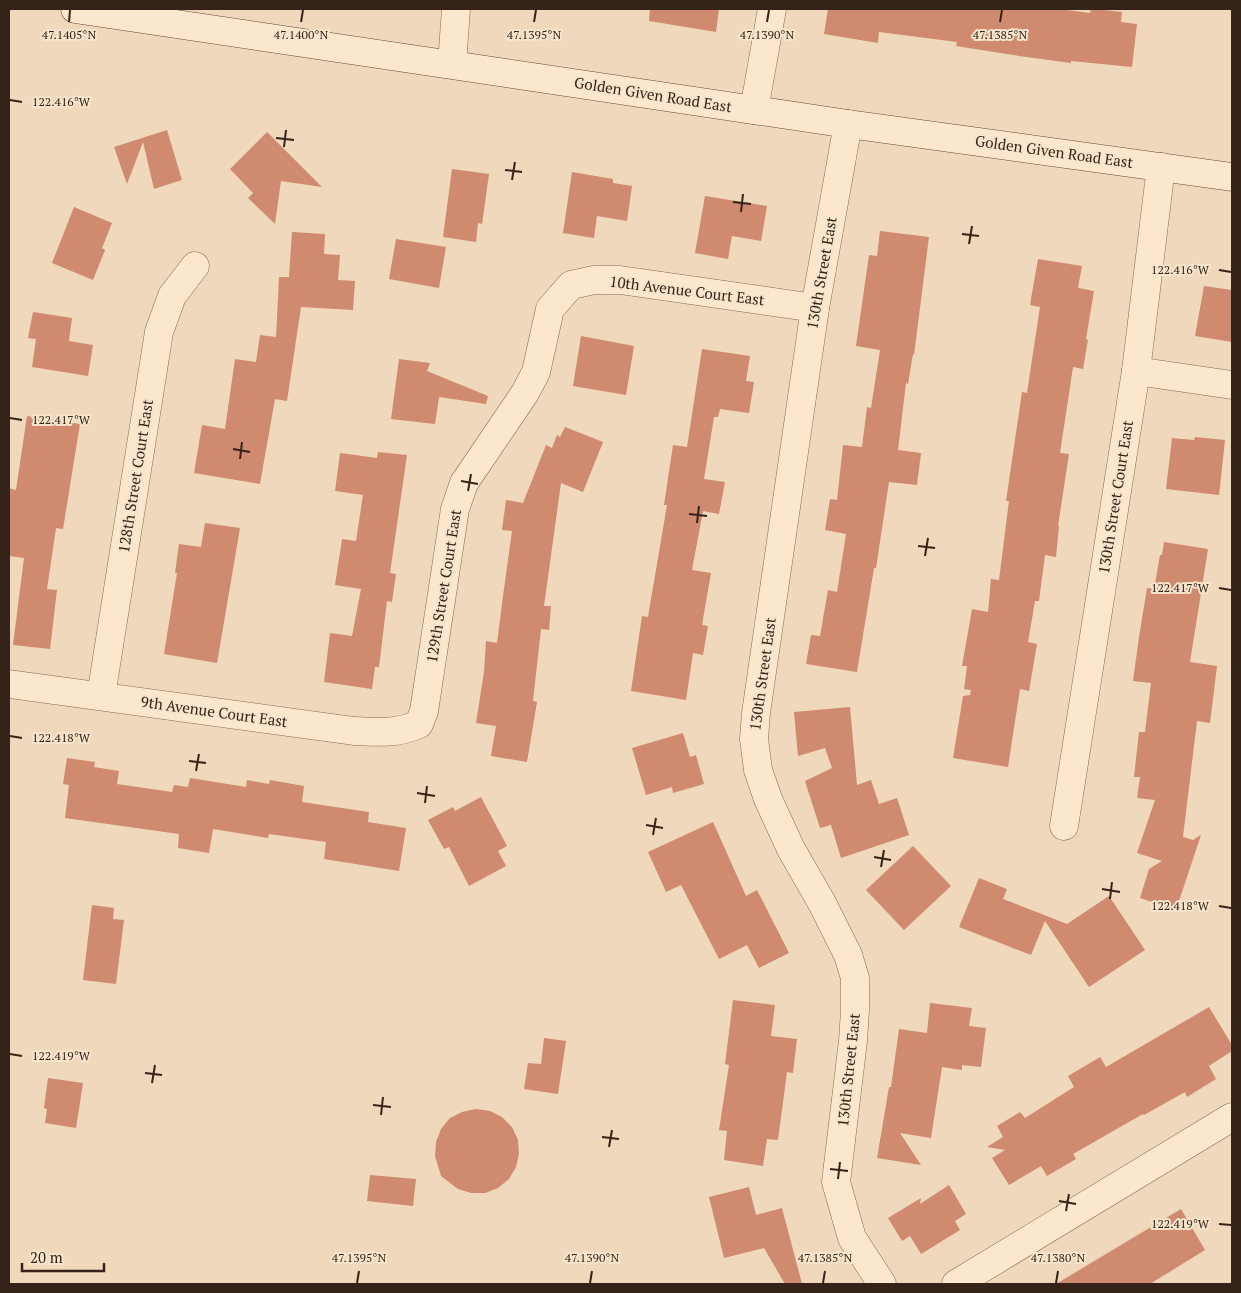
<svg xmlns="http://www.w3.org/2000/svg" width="1241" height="1293" font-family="'PT Serif',serif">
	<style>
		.building { fill: #cf8a6f }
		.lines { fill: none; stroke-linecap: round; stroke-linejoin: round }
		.street-casing { stroke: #876855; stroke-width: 29 }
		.secondary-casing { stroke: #684938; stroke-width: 29 }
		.street { stroke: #fae7ce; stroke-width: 28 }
		.secondary { stroke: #fae7ce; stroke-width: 28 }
		.ticks { fill: none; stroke: #35231a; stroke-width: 2 }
		.labels { text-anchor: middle; stroke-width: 4; stroke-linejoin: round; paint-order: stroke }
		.street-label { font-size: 15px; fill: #35231a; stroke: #f6e4cb }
		.ticks-label { font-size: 12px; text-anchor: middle; fill: #35231a; stroke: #f6e4cb; stroke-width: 4; stroke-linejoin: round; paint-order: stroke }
	</style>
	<rect width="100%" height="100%" fill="#efd8bb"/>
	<g class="building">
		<path d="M650,9H719L716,32L649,21Z"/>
		<path d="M828,9H1059L1090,13L1091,9H1095L1122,12L1121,22L1137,24L1132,67L1071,61V63L1019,56L956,46L957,42L879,32L878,43L824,34Z"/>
		<path d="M167,130L182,180L154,189L143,142L127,184L114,147Z"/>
		<path d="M267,132L322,187L281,181L275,224L248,198L253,193L230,169Z"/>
		<path d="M452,169L489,174L482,224L478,223L476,242L443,237Z"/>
		<path d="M572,172L613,179V183L632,186L627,221L597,216L594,238L563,233Z"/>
		<path d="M705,196L767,206L761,241L732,236L728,259L695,253Z"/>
		<path d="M74,207L112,223L102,248L105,250L93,280L52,263Z"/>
		<path d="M880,231L929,237L914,355L913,354L908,384L906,383L898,450L921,453L917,485L889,482L876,568H874L857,672L806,664L811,635L820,636L828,590L837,592L846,534L825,530L830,499L837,500L843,445L862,447L867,407L871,408L880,350L856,346L869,255L877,256Z"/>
		<path d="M292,232L325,234L324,254L340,255L338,280L355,281L353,310L301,307L287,401L275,399L260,484L194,473L202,425L225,429L235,359L256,362L260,335L276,337L279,277H289Z"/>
		<path d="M396,239L446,247L439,288L389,279Z"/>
		<path d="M1038,259L1082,266L1078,288L1094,291L1086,339L1088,340L1083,369L1073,367L1060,453L1069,454L1058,526H1059L1056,557L1045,555L1039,601H1035L1028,642L1037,644L1029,691L1020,689L1008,767L953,758L963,696L970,695L971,690L964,689L967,666H962L972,609L988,612L991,579L999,580L1009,501H1006L1022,392L1027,393L1040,307L1030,305Z"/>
		<path d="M1204,286L1232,290V342L1195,336Z"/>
		<path d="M33,312L72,318L69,341L93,345L88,376L32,367L36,339L28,338Z"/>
		<path d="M581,336L634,346L626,395L573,386Z"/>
		<path d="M702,349L750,356L746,381L754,382L749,413L720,409L718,417H714L704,479L725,482L719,514L703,511L692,570L711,573L702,625L708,626L703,655L693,653L686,700L631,691L642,616L648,617L667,505H664L673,445L687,447Z"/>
		<path d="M399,359L430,363L427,371L488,396L486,404L439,397L435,424L391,419Z"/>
		<path d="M27,416L80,424L63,529L56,528L47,589L57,590L50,649L13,645L24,558L9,556V488L16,490Z"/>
		<path d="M565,427L603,442L583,492L561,483L544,606H551L549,630L541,629L533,701L537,702L527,762L491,756L496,726L476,723L484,672L486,641L497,643L503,596L512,531L502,530L506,500L523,503L546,445L552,448L557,435L560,437Z"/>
		<path d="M1195,437L1225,440L1219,495L1166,489L1172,438L1194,440Z"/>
		<path d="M378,452L407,455L390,573L396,574L392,602L387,601L379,667H375L372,689L324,682L330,633L352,636L361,589L335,585L342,539L356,541L363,495L335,491L340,453L377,458Z"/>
		<path d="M205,523L240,528L217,663L164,654L177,573H175L179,544L201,547Z"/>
		<path d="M1164,542L1208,549L1190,662L1217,666L1210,723L1197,721L1183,837L1193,840L1201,835L1176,910L1140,898L1149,869L1162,861L1137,853L1155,800L1137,798L1140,777H1134L1139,732H1145L1151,683L1133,681L1139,637L1147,588L1154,589L1160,555H1162Z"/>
		<path d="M850,707L857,785L871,780L879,804L897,798L909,835L841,858L831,825L820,828L805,781L832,768L825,748L798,756L794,712Z"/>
		<path d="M683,733L690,757L696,755L704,784L673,793L672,787L646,795L632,748Z"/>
		<path d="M67,758L95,762L94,767L119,771L117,784L172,792L174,785L188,787L190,778L246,787L247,780L269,784L270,780L304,786L302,802L369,812L368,822L406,828L399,871L324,859L326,842L269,834L268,838L213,829L209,853L178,848L179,834L65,818L69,785L63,784Z"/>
		<path d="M481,797L507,846L498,851L506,866L469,886L449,847L444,849L428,820L453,807L455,811Z"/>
		<path d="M713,822L746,896L757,890L789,953L759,968L747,945L719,959L681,885L666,892L648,852Z"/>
		<path d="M913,846L951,886L904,930L866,890Z"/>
		<path d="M979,878L1007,889L1003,899L1067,924L1109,896L1145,950L1089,987L1045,921L1031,955L959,927Z"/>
		<path d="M92,905L114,908L113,919L124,920L116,984L83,980Z"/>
		<path d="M733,1000L775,1005L771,1036L797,1039L793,1073L787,1072L778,1140L767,1139L763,1166L724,1160L727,1131L719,1130L729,1065L725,1064Z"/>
		<path d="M930,1003L972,1008L969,1026L986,1028L981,1067L962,1065V1070L942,1067L931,1138L900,1133L921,1165L877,1158L889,1087H891L899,1029L927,1033Z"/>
		<path d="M1209,1007L1232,1045V1051L1209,1066L1216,1079L1187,1097L1185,1092L1144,1115L1143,1114L1073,1154L1076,1159L1047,1176L1041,1166L1009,1185L992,1158L1005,1150L987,1147L1003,1137L997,1126L1020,1112L1025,1118L1074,1087L1068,1076L1100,1057L1106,1067Z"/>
		<path d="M544,1038L566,1041L558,1094L524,1089L528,1063L541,1064Z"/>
		<path d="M48,1078L83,1083L76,1128L45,1123L47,1109L44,1108Z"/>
		<path d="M476,1109L490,1111L502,1117L512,1127L518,1140L519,1154L516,1167L509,1179L498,1188L485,1193H471L458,1189L441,1176L435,1156L436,1142L441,1129L450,1118L462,1112Z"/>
		<path d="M370,1175L416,1179L413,1206L367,1201Z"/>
		<path d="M949,1185L966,1214L955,1221L960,1230L921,1254L910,1236L902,1241L888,1218L921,1198L920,1204Z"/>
		<path d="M749,1187L756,1215L782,1208L802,1284H785L764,1248L724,1258L709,1197Z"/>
		<path d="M1181,1209L1205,1250L1150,1284H1056Z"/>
	</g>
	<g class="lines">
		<defs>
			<g id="street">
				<path d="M452,64L456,9"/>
				<path d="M754,110L772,9"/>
				<path d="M848,124L815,308L756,713L754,739L758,770L768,799L791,849L822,903L848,955L855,978V1010L853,1041L836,1182L852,1238L882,1284"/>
				<path d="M1136,371L1232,385"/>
				<path d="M9,684L354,731C377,732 398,734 419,724L424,711L455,509L464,483L525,393L536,372L550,309L571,285L594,280H620L815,308"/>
				<path d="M101,696L159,332L172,296L195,266"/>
				<path d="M1064,826L1136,371L1161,167"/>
				<path d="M956,1284L1232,1117"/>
			</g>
			<path id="secondary" d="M75,9L848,124L1232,177"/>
		</defs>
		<use href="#street" class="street-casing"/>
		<use href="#secondary" class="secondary-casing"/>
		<use href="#street" class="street"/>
		<use href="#secondary" class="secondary"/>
	</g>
	<path class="ticks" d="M69,22L70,10M301,22L303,10M534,22L536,10M767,22L769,10M1000,22L1002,10M10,100L22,102M276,138L294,140M284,147L286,130M505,170L522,172M512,180L515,162M733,202L751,204M741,212L743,194M962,234L979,236M969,244L972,226M1219,270L1231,272M10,418L22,420M233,449L250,452M240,459L242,442M461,481L478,484M468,491L471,474M689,514L707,516M697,523L699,506M918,546L935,548M925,556L928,538M1219,588L1231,590M10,736L22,738M189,761L206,763M196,771L199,754M417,793L435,796M425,803L427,786M646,825L663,828M653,835L656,818M874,857L891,860M881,867L884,850M1102,889L1120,892M1110,899L1112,882M1219,906L1231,908M10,1054L22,1056M145,1073L162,1075M152,1083L155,1065M373,1105L391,1107M381,1115L383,1097M602,1137L619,1139M609,1147L612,1130M830,1169L848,1171M838,1179L840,1162M1059,1201L1076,1204M1066,1211L1069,1194M1219,1224L1231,1225M357,1283L359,1271M590,1283L592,1271M823,1283L825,1271M1056,1283L1058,1271"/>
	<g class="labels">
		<g class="street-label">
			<text transform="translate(653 95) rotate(9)" y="5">Golden Given Road East</text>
			<text transform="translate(1054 152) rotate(8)" y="5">Golden Given Road East</text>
			<text transform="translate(822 273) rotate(-80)" y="5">130th Street East</text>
			<text transform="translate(687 291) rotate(7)" y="5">10th Avenue Court East</text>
			<text transform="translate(136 476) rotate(-81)" y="5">128th Street Court East</text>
			<text transform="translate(1116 497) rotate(-81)" y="5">130th Street Court East</text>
			<text transform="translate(444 586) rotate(-81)" y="5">129th Street Court East</text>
			<text transform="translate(763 674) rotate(-82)" y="5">130th Street East</text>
			<text transform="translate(214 712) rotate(8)" y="5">9th Avenue Court East</text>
			<text transform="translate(849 1070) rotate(-84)" y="5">130th Street East</text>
		</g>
	</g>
	<g class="ticks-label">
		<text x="69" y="39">47.1405°N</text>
		<text x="301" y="39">47.1400°N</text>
		<text x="534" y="39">47.1395°N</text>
		<text x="767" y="39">47.1390°N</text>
		<text x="1000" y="39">47.1385°N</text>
		<text x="61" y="106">122.416°W</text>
		<text x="1180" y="274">122.416°W</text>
		<text x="61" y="424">122.417°W</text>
		<text x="1180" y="592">122.417°W</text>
		<text x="61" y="742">122.418°W</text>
		<text x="1180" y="910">122.418°W</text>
		<text x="61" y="1060">122.419°W</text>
		<text x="1180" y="1228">122.419°W</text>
		<text x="359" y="1262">47.1395°N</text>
		<text x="592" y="1262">47.1390°N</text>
		<text x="825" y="1262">47.1385°N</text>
		<text x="1058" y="1262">47.1380°N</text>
	</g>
	<rect width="1241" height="1293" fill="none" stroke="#35231a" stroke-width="20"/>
	<path d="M22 1263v8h82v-8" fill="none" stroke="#35231a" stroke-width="2.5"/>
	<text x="30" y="1263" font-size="15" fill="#35231a" stroke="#f6e4cb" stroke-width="4" paint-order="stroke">20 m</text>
</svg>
